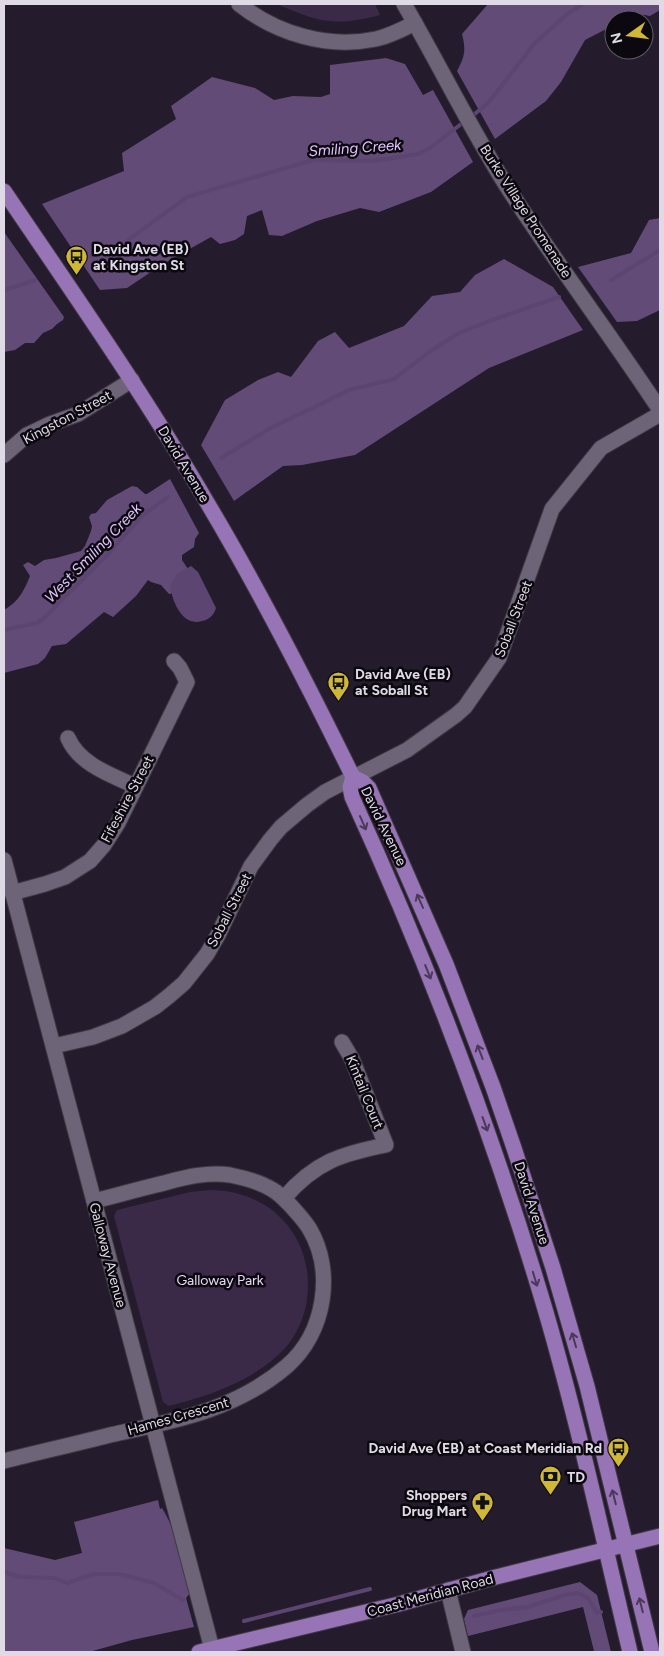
<svg xmlns="http://www.w3.org/2000/svg" width="664" height="1656" font-family="Figtree,sans-serif">
	<style>
		.green { fill: #3a2a48 }
		.forest { fill: #624b76 }
		.water { fill: #5c4570 }
		.lines { fill: none; stroke-linecap: round; stroke-linejoin: round }
		.stream { stroke: #5c4570; stroke-width: 4 }
		.minor-casing { stroke: #403946; stroke-width: 17 }
		.major-casing { stroke: #403946; stroke-width: 17 }
		.minor { stroke: #6e6477; stroke-width: 15 }
		.major { stroke: #9774b5; stroke-width: 15 }
		.oneway { stroke: #4b395a }
		.labels { text-anchor: middle; stroke-width: 5; stroke-linejoin: round; paint-order: stroke }
		.street-label { font-size: 14px; fill: #dfdae5; stroke: #0c080f }
		.poi-label { font-size: 14px; font-weight: bold; fill: #dfdae5; stroke: #0c080f; text-anchor: start }
		.park-label { font-size: 14px; fill: #e8daf7; stroke: #0c080f }
		.water-label { font-size: 15px; font-style: italic; fill: #e1c4fd; stroke: #0c080f }
	</style>
	<rect width="100%" height="100%" fill="#241c2c"/>
	<g class="green">
		<path d="M276,4H375L380,15C364,19 347,23 329,21C313,20 292,10 276,4Z"/>
		<path d="M210,1190C271,1190 315,1238 307,1299C305,1316 297,1334 286,1347C255,1381 211,1395 169,1406L163,1402L114,1216L117,1210L190,1192Z"/>
	</g>
	<g class="forest">
		<path d="M488,4H660V10L650,16L639,14L625,20H614V25L585,40L561,82L546,101L495,139L457,71C465,56 466,50 462,34Z"/>
		<path d="M386,58L405,64L423,95L433,90L473,162L431,192L379,212L360,208L317,221L282,236L269,235L262,210L247,216L244,234L235,240L220,244L211,237L163,264L127,288L100,290L42,204L124,171L122,153L176,119L171,106L212,77L255,88L274,100L293,96L321,97L330,94V65Z"/>
		<path d="M660,218V310L637,321L617,322L578,267L631,253L649,220Z"/>
		<path d="M4,232L64,317L63,320L57,324L52,329L43,333L34,343H25L15,350L4,352Z"/>
		<path d="M504,259L553,287L583,330L489,368L355,455L302,465L283,466L234,501L201,445L225,400L258,380L278,372L291,377L318,341L335,332L349,348L404,326L432,296L460,292L475,275Z"/>
		<path d="M170,479L199,533L195,539L194,547L182,555V560L188,569L174,593L169,594L161,585L151,582L148,580L136,596L113,617L104,612L66,644L52,646L45,658L38,664L4,673V610C18,602 24,591 30,576L23,565L28,562L35,566L44,560L56,558L81,551L85,546L91,531L92,526L89,517L91,514L96,513L107,500L132,486L137,487L145,494H147Z"/>
		<path d="M158,1500L160,1509L162,1508C177,1532 183,1564 191,1592L186,1598L194,1627L132,1640L89,1652H4V1548L55,1560L82,1553L74,1522Z"/>
		<path d="M580,1582L597,1595L611,1652L594,1651L583,1607L468,1636L464,1619L468,1610Z"/>
	</g>
	<path class="water" d="M191,566L198,572L216,608C214,615 209,620 202,621C182,627 172,601 170,585L177,574Z"/>
	<g class="lines">
		<g class="stream">
			<path d="M471,117L488,103L535,43L566,15L583,4"/>
			<path d="M91,256L124,243L187,197L313,160L373,161L418,154L430,148L465,121"/>
			<path d="M611,280L660,250"/>
			<path d="M4,290L35,280"/>
			<path d="M221,458L269,429L349,390L394,379L432,350L459,333L492,320L559,297"/>
			<path d="M4,630L37,623L44,618L108,554L143,515L168,497"/>
			<path d="M4,1572L20,1577L54,1578L67,1583L94,1574H119L154,1583L183,1600"/>
			<path d="M474,1616L501,1610L528,1607L565,1595L578,1593L588,1598L597,1613L601,1612"/>
			<path d="M244,1621L370,1589"/>
		</g>
		<defs>
			<g id="minor">
				<path d="M239,4C277,34 328,49 376,39C390,36 403,29 415,23"/>
				<path d="M404,4C439,64 469,126 506,185C555,262 610,334 660,410"/>
				<path d="M4,455L27,435L50,424L78,414L132,380"/>
				<path d="M68,738C79,764 111,775 135,786"/>
				<path d="M4,860L212,1649"/>
				<path d="M12,893L45,884L65,877L90,861L104,845L118,823L187,682L180,668L174,661"/>
				<path d="M54,1046L93,1037L122,1026L155,1007L169,996L184,983L207,954L218,935L251,866L270,840L281,827L307,805L325,792L407,750L456,715L465,707L499,658L552,509L601,448L660,414"/>
				<path d="M284,1198C315,1162 341,1154 386,1145L352,1059L342,1042"/>
				<path d="M4,1461C39,1452 75,1444 110,1435C174,1421 236,1410 287,1366C325,1333 335,1271 309,1228C304,1220 298,1214 292,1207C286,1201 280,1194 273,1190C260,1182 245,1178 230,1175C205,1171 180,1179 156,1185C135,1190 115,1196 94,1201"/>
				<path d="M448,1590L463,1652"/>
			</g>
			<g id="major">
				<path d="M4,191C74,294 145,396 208,504C261,593 308,685 353,777L363,782L369,788L446,964L493,1087L514,1148L553,1268L587,1386L652,1652"/>
				<path d="M353,777L350,787L352,797C428,963 493,1134 545,1309C578,1422 603,1538 630,1652"/>
				<path d="M199,1652L399,1604L496,1577L660,1536"/>
			</g>
		</defs>
		<use href="#minor" class="minor-casing"/>
		<use href="#major" class="major-casing"/>
		<use href="#minor" class="minor"/>
		<use href="#major" class="major"/>
	</g>
	<defs><path id="oneway-shaft" d="M-6 0H5M1.5-3L5.5 0L1.5 3" fill="none" stroke-width="1.6" stroke-linecap="round" stroke-linejoin="round" transform="scale(1.25)"/></defs>
	<g class="oneway">
		<use href="#oneway-shaft" transform="translate(363 823) rotate(66)"/>
		<use href="#oneway-shaft" transform="translate(420 901) rotate(-114)"/>
		<use href="#oneway-shaft" transform="translate(428 972) rotate(68)"/>
		<use href="#oneway-shaft" transform="translate(480 1052) rotate(-111)"/>
		<use href="#oneway-shaft" transform="translate(485 1124) rotate(70)"/>
		<use href="#oneway-shaft" transform="translate(535 1279) rotate(73)"/>
		<use href="#oneway-shaft" transform="translate(574 1340) rotate(-106)"/>
		<use href="#oneway-shaft" transform="translate(614 1497) rotate(-104)"/>
		<use href="#oneway-shaft" transform="translate(641 1605) rotate(-104)"/>
	</g>
	<defs>
		<symbol id="bus-pin" viewBox="-11 -11 22 30"><path d="M0 17L-7.5 6A9.5 9.5 0 1 1 7.5 6Z" fill="#d0b736" stroke="#0c080f"/><path d="M-5-6H5V4H4V6H2V4H-2V6H-4V4H-5ZM-3.5-4V0h7V-4ZM-3.5 1.2v1.5H-2V1.2ZM2 1.2v1.5H3.5V1.2Z" fill="#111"/></symbol>
		<symbol id="bank-pin" viewBox="-11 -11 22 30"><path d="M0 17L-7.5 6A9.5 9.5 0 1 1 7.5 6Z" fill="#d0b736" stroke="#0c080f"/><path d="M-6-4H6V4H-6ZM0-2.3a2.3 2.3 0 1 0 0 4.6a2.3 2.3 0 1 0 0-4.6Z" fill="#111"/></symbol>
		<symbol id="pharmacy-pin" viewBox="-11 -11 22 30"><path d="M0 17L-7.5 6A9.5 9.5 0 1 1 7.5 6Z" fill="#d0b736" stroke="#0c080f"/><path d="M-2-6h4v4h4v4h-4v4h-4v-4h-4v-4h4Z" fill="#111"/></symbol>
	</defs>
	<g fill-rule="evenodd">
		<use href="#bus-pin" x="64" y="244" width="25" height="34"/>
		<use href="#bus-pin" x="326" y="670" width="25" height="34"/>
		<use href="#bus-pin" x="606" y="1436" width="25" height="34"/>
		<use href="#bank-pin" x="538" y="1464" width="25" height="34"/>
		<use href="#pharmacy-pin" x="470" y="1490" width="25" height="34"/>
	</g>
	<g class="labels">
		<g class="street-label">
			<text transform="translate(526 211) rotate(57)" y="5">Burke Village Promenade</text>
			<text transform="translate(67 417) rotate(-28)" y="5">Kingston Street</text>
			<text transform="translate(184 464) rotate(59)" y="5">David Avenue</text>
			<text transform="translate(513 619) rotate(-69)" y="5">Soball Street</text>
			<text transform="translate(127 799) rotate(-62)" y="5">Fifeshire Street</text>
			<text transform="translate(384 826) rotate(64)" y="5">David Avenue</text>
			<text transform="translate(229 910) rotate(-63)" y="5">Soball Street</text>
			<text transform="translate(365 1092) rotate(68)" y="5">Kintail Court</text>
			<text transform="translate(532 1203) rotate(72)" y="5">David Avenue</text>
			<text transform="translate(108 1255) rotate(75)" y="5">Galloway Avenue</text>
			<text transform="translate(178 1416) rotate(-16)" y="5">Hames Crescent</text>
			<text transform="translate(430 1595) rotate(-15)" y="5">Coast Meridian Road</text>
		</g>
		<g class="poi-label">
			<text x="93" y="254">David Ave (EB)<tspan x="93" dy="16">at Kingston St</tspan></text>
			<text x="355" y="679">David Ave (EB)<tspan x="355" dy="16">at Soball St</tspan></text>
			<text x="602" y="1453" text-anchor="end">David Ave (EB) at Coast Meridian Rd</text>
			<text x="567" y="1482">TD</text>
			<text x="467" y="1500" text-anchor="end">Shoppers<tspan x="467" dy="16">Drug Mart</tspan></text>
		</g>
		<g class="park-label">
			<text x="220" y="1285">Galloway Park</text>
		</g>
		<g class="water-label">
			<text transform="translate(355 148) rotate(-4)" y="5">Smiling Creek</text>
			<text transform="translate(93 553) rotate(-46)" y="5">West Smiling Creek</text>
		</g>
	</g>
	<rect width="664" height="1656" fill="none" stroke="#dfdae5" stroke-width="10"/>
	<g transform="translate(629 35) rotate(256)"><circle r="24" fill="#0c080f" stroke="#605c65"/>
	<path d="M0-4L9 19L0 12L-9 19Z" fill="#d0b736"/>
	<text y="-8" font-size="14" font-weight="bold" text-anchor="middle" fill="#dfdae5">N</text>
	</g>
</svg>
